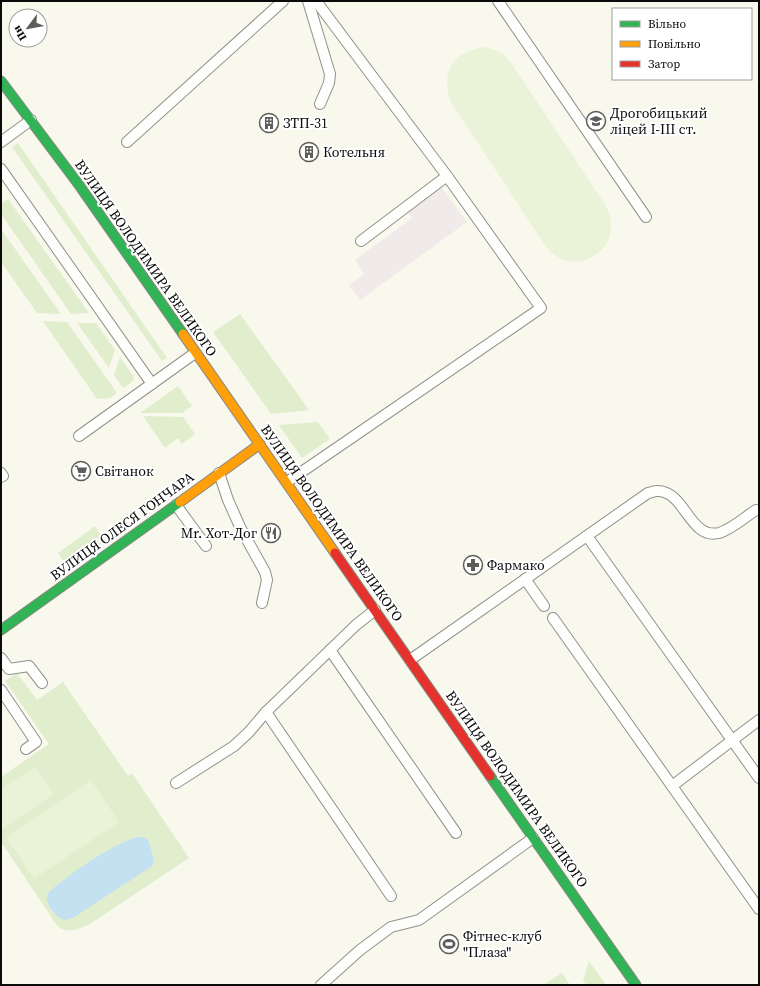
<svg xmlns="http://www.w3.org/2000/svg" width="760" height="986" font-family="'Source Serif 4',serif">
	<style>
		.industrial { fill: #f0eaeb }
		.green { fill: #e0eece }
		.pitch { fill: #eaf2d7 }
		.water { fill: #c4e1f1 }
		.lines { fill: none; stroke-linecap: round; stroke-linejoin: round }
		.lane-casing { stroke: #92918c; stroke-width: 12 }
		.fast-casing { stroke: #888883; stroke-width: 11 }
		.slow-casing { stroke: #888883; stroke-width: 11 }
		.jam-casing { stroke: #888883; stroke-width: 11 }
		.lane { stroke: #fefefc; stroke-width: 10 }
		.fast { stroke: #30b455; stroke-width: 9 }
		.slow { stroke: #ff9f0a; stroke-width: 9 }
		.jam { stroke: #e5322d; stroke-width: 9 }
		.labels { text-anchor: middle; stroke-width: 4; stroke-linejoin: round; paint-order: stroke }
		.poi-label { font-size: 14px; fill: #0a0a0a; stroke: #fff; text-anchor: start }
		.street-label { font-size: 14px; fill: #0a0a0a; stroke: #fff }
	</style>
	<rect width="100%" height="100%" fill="#f9f8ed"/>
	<path class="industrial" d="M441,187L467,222L360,300L349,285L364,274L355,260L412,218L407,212Z"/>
	<g class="green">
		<path d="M18,143L167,358L162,361L12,147Z"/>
		<path d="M8,199L89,313L71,314L1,214L2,203Z"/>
		<path d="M1,229L61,314L37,313L1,262Z"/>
		<path d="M240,314L309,410L271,414L213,332Z"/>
		<path d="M43,321L67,322L117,393L110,398L97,399Z"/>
		<path d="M77,323H96L115,350L109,368Z"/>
		<path d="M120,357L134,377L132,382L123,388L114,375Z"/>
		<path d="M178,386L192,406L182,413H140Z"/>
		<path d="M143,416L183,417L195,434L182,444L178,438L165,448Z"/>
		<path d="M318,422L330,439L302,458L279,425Z"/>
		<path d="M95,526L105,541L68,567L58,553Z"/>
		<path d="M17,673L37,700L63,682L128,776L132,773L189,858L90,924C79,929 69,934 58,927L1,842V777L49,744L5,681Z"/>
		<path d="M589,961L606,985H586L583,980Z"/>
		<path d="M562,973L570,985H543Z"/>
	</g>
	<g class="pitch">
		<path d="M485,47C495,50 503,52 509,60L606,206C609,213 612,219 611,227C611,251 584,268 562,259C555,256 550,251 545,245L450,101C441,71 453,51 485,47Z"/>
		<path d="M35,767L54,794L2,829L1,827V789Z"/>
		<path d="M91,780L119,822L34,879L6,837Z"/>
	</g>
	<path class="water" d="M137,837L146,838L149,842L154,860L152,866L73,918L64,920C55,917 42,901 49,892C73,871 108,847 137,837Z"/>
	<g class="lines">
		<defs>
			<g id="lane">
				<path d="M308,1L330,74L329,83L320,104"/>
				<path d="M498,1L646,217"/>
				<path d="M1,142L31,120"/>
				<path d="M127,142L283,1"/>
				<path d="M1,169L152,384"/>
				<path d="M361,241L447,176"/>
				<path d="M79,436L195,353"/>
				<path d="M1,473L3,476L1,477"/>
				<path d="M219,473L228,500L241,529L265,572L267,580L262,603"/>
				<path d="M287,482L541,308L447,176L316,1"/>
				<path d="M176,505L206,546"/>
				<path d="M587,536L759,778"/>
				<path d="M525,579L544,606"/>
				<path d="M375,610L356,625L266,712L391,896"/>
				<path d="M553,618L759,909"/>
				<path d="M330,650L456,833"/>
				<path d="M1,658L9,669L29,666L42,683"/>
				<path d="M410,660L648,493C650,493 654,491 656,491C685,489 689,540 719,533C732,529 745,517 756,510"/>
				<path d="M1,690L36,742L26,749"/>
				<path d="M176,783L234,746L249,732L266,712"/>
				<path d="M672,786L759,720"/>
				<path d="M321,985L360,950L391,927L419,920L533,838"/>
			</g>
			<g id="fast">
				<path d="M1,81L79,185L183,334"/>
				<path d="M1,630L180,502"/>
				<path d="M490,776L636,985"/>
			</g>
			<g id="slow">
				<path d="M183,334L335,553"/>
				<path d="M180,502L260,444"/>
			</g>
			<path id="jam" d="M335,553L490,776"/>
		</defs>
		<use href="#lane" class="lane-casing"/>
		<use href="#fast" class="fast-casing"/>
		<use href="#slow" class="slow-casing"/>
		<use href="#jam" class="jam-casing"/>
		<use href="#lane" class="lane"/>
		<use href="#fast" class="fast"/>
		<use href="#slow" class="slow"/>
		<use href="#jam" class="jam"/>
	</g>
	<defs>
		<symbol id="school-ring" viewBox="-11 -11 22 22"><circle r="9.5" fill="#fff" stroke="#5e5d59" stroke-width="1.5"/><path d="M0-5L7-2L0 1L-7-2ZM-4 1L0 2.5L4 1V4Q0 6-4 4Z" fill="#5e5d59"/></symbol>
		<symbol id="building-ring" viewBox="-11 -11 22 22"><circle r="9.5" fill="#fff" stroke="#5e5d59" stroke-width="1.5"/><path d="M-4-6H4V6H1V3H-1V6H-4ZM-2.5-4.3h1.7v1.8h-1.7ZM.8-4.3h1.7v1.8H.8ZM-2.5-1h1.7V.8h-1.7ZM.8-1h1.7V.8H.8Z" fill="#5e5d59"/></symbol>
		<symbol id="supermarket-ring" viewBox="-11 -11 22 22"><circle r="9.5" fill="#fff" stroke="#5e5d59" stroke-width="1.5"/><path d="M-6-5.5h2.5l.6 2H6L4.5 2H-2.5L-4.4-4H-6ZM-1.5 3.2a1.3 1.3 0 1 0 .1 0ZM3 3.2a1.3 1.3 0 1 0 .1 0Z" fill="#5e5d59"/></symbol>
		<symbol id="restaurant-ring" viewBox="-11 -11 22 22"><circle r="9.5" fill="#fff" stroke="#5e5d59" stroke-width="1.5"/><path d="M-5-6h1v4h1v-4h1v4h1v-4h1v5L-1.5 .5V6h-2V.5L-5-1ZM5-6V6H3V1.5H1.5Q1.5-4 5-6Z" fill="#5e5d59"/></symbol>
		<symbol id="pharmacy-ring" viewBox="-11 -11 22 22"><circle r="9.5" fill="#fff" stroke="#5e5d59" stroke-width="1.5"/><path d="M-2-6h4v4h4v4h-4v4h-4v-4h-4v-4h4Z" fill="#5e5d59"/></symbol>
		<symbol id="stadium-ring" viewBox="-11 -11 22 22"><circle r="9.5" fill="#fff" stroke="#5e5d59" stroke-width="1.5"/><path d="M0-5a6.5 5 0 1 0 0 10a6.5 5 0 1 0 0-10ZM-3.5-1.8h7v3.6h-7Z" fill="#5e5d59"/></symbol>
	</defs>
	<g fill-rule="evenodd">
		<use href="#school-ring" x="585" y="110" width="22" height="22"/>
		<use href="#building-ring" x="258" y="112" width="22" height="22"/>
		<use href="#building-ring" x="298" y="141" width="22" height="22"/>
		<use href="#supermarket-ring" x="70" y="460" width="22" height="22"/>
		<use href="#restaurant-ring" x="260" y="522" width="22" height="22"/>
		<use href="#pharmacy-ring" x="462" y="554" width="22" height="22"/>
		<use href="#stadium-ring" x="438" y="933" width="22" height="22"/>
	</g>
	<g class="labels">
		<g class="poi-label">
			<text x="610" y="118">Дрогобицький<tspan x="610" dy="16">ліцей І-ІІІ ст.</tspan></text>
			<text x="283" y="128">ЗТП-31</text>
			<text x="323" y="157">Котельня</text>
			<text x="95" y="476">Світанок</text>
			<text x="257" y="538" text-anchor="end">Mr. Хот-Дог</text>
			<text x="487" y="570">Фармако</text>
			<text x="463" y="941">Фітнес-клуб<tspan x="463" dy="16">"Плаза"</tspan></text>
		</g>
		<g class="street-label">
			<text transform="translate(146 258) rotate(55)" y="5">ВУЛИЦЯ ВОЛОДИМИРА ВЕЛИКОГО</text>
			<text transform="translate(332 523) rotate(55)" y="5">ВУЛИЦЯ ВОЛОДИМИРА ВЕЛИКОГО</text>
			<text transform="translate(122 526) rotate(-36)" y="5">ВУЛИЦЯ ОЛЕСЯ ГОНЧАРА</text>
			<text transform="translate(517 789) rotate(55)" y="5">ВУЛИЦЯ ВОЛОДИМИРА ВЕЛИКОГО</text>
		</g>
	</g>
	<rect width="760" height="986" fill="none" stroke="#0a0a0a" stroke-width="4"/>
	<rect x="612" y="8" width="140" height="72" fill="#ffffff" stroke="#9d9d9d"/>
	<rect x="620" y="21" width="20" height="6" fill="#30b455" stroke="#9d9d9d"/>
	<text x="648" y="28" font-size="12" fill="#0a0a0a">Вільно</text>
	<rect x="620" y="41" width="20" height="6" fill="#ff9f0a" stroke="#9d9d9d"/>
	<text x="648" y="48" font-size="12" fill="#0a0a0a">Повільно</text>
	<rect x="620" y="61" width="20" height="6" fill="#e5322d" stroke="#9d9d9d"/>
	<text x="648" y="68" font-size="12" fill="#0a0a0a">Затор</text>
	<g transform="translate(28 28) rotate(238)"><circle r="19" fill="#ffffff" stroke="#9d9d9d"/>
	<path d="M0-3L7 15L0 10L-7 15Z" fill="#5e5d59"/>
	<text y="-6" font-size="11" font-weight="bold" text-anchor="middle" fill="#0a0a0a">Пн</text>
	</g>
</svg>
